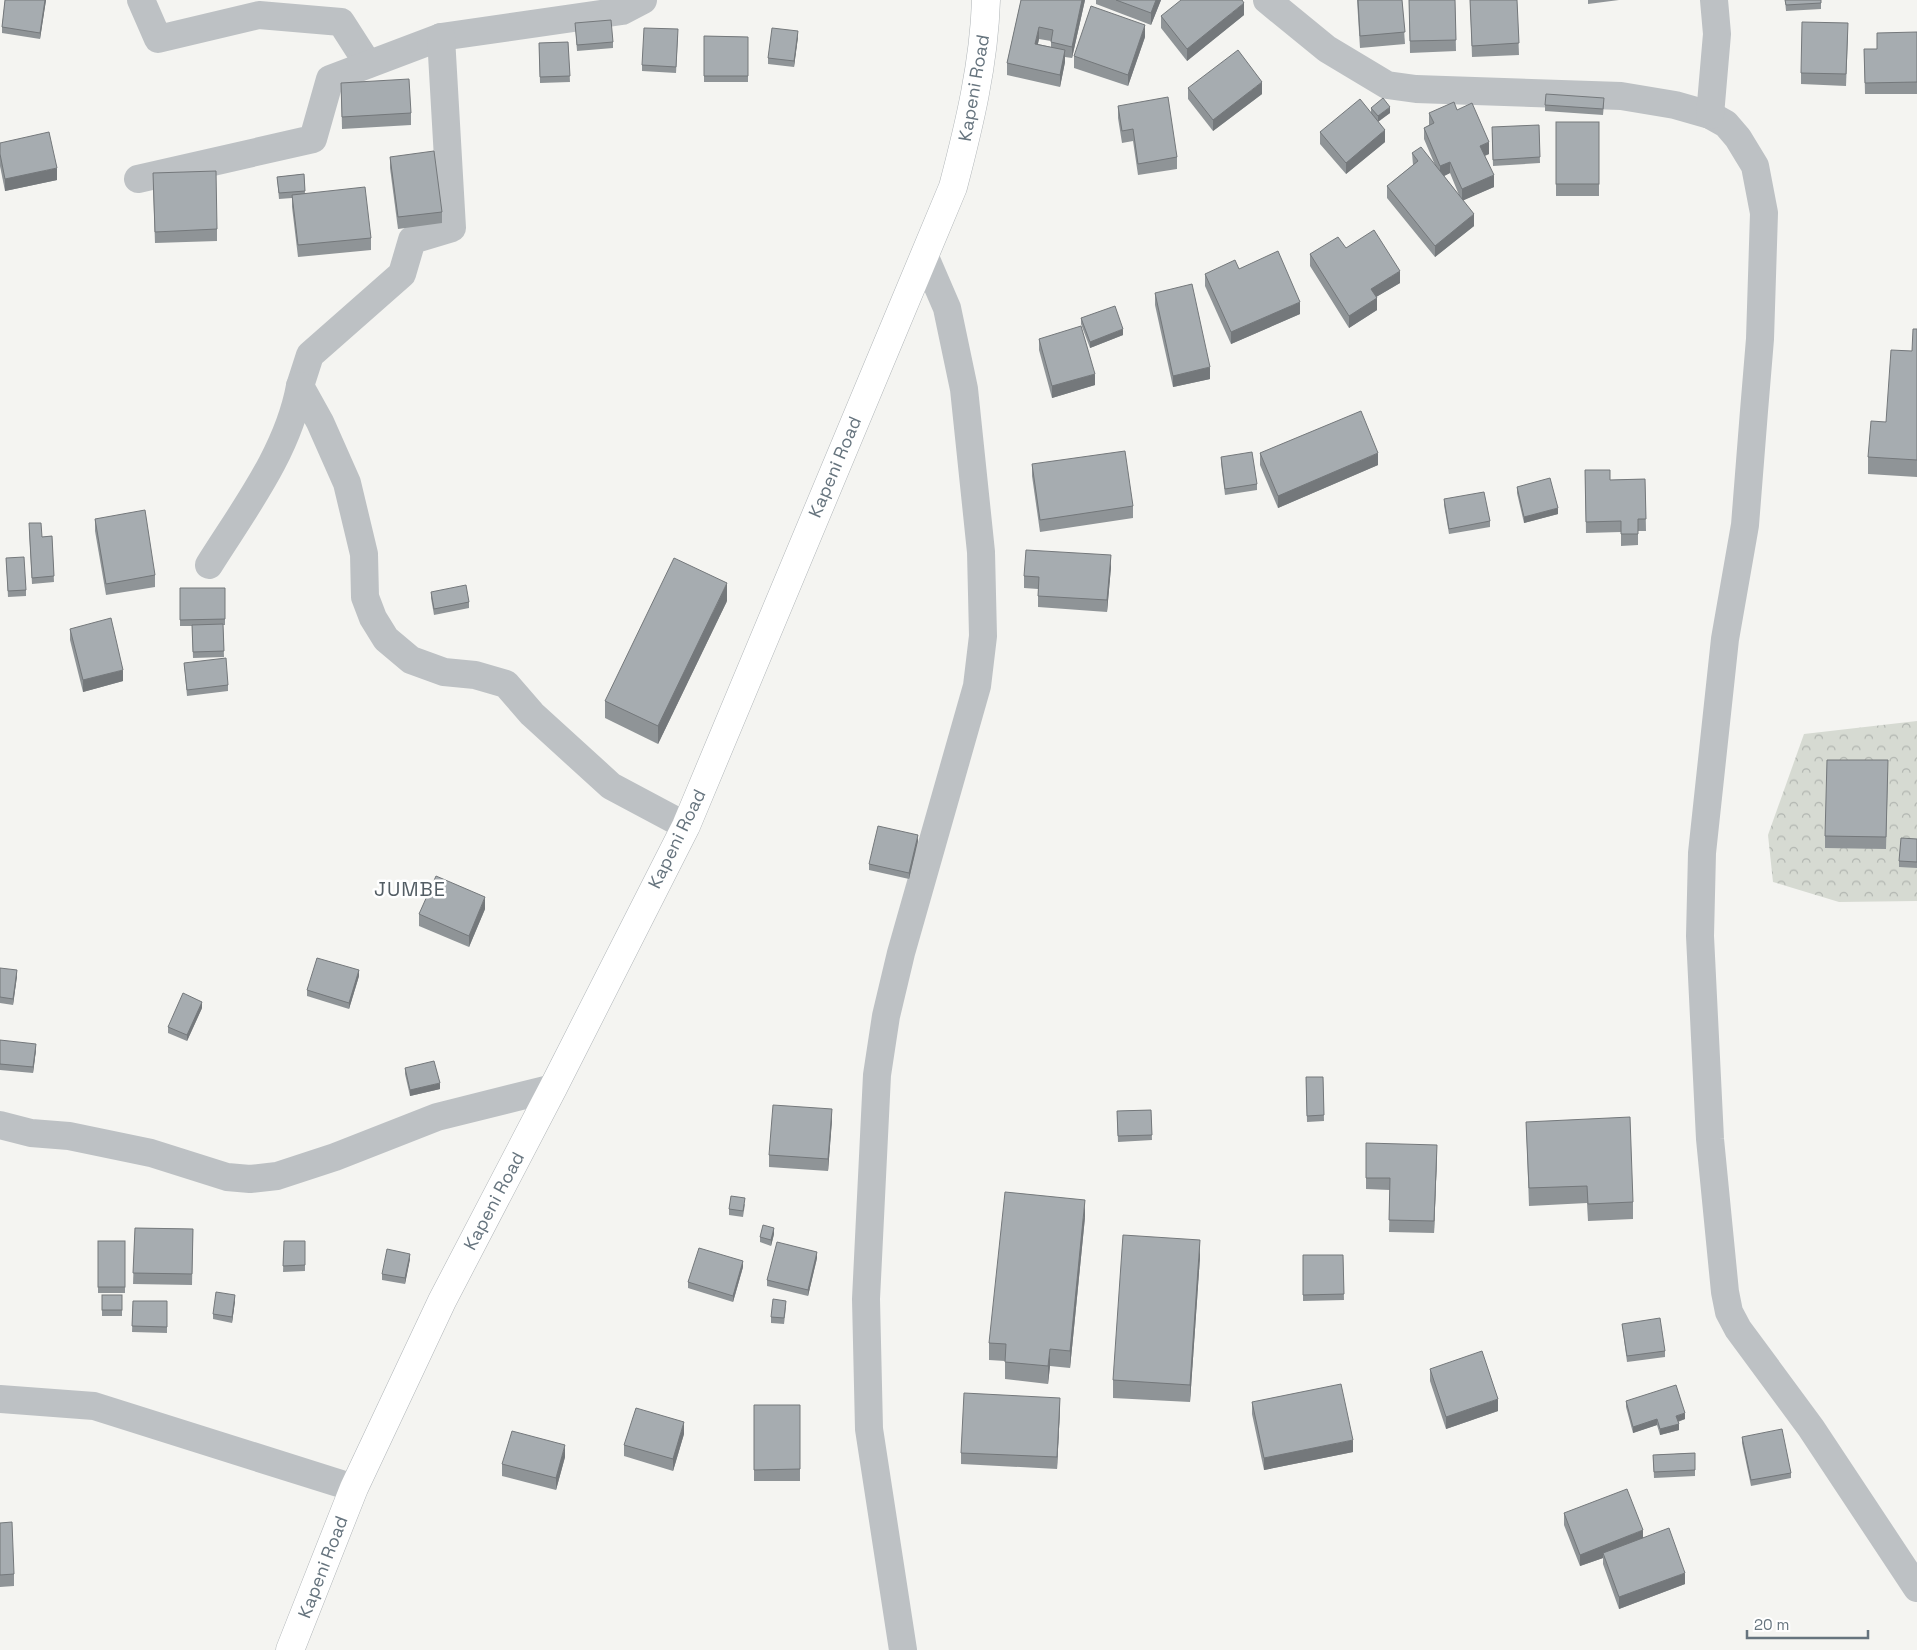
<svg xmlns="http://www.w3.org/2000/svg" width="1917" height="1650" font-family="'Space Grotesk',sans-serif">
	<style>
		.forest { fill: url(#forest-crowns) }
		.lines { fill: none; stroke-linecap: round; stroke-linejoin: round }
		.secondary-casing { stroke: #b0b5b8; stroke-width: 29 }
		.minor { stroke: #bdc1c4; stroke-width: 28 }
		.secondary { stroke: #fff; stroke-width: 28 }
		.wall { fill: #8f9497; fill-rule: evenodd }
		.shaded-wall { fill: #74787b }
		.building { fill: #a6acb0; stroke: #74787b }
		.labels { text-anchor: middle; stroke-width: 5; stroke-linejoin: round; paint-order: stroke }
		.street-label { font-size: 18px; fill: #66747e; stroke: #fff }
		.quarter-label { font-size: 20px; letter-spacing: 1px; fill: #535d64; stroke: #fff }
	</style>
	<defs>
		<pattern id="forest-crowns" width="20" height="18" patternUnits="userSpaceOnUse" patternTransform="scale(1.25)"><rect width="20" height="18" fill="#d6dad2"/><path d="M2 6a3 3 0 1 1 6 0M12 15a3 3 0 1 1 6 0" fill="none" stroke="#b1b5b0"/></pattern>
	</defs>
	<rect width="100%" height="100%" fill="#f4f4f1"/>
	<path class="forest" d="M1917,721V901L1839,902L1773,882L1768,835L1804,734Z"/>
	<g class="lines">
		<defs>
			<path id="secondary" d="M290,1650L354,1488L442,1301L553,1088L686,826L953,187C969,126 984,64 986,0"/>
		</defs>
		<use href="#secondary" class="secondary-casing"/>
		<g class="minor">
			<path d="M141,0L158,39L259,15L341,22L368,64"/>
			<path d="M1267,0L1327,49L1387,85L1416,89L1621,96L1675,105L1710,115L1726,124L1738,138L1755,166L1764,213L1760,339L1754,411L1745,525L1725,639L1702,853L1700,936L1710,1139L1725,1292L1729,1312L1738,1329L1811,1428L1917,1588"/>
			<path d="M1710,115L1717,34L1714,0"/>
			<path d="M138,179L313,139L330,79L441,37L622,11L643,0"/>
			<path d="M300,386L310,355L402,274L412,240L452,228L441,37"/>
			<path d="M209,565C244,509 288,452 300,386L320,422L347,483L364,554L365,597L373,618L386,639L411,660L444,672L475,675L506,684L532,714L611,786L686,826"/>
			<path d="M0,1125L31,1133L69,1136L151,1153L227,1177L250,1179L277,1176L335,1157L437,1117L553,1088"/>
			<path d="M0,1399L94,1406L354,1488"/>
			<path d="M903,1650L869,1429L866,1299L877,1075L886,1016L901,953L977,686L983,636L981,552L964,389L947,308L925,257"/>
		</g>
		<use href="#secondary" class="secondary"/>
	</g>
	<g class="wall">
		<path d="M5,0H46L40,39L2,33V27Z"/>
		<path d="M1021,0H1085L1072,58L1065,57V62L1060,87L1007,75V63ZM1039,39L1051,41V47L1038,44Z"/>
		<path d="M1096,0H1161L1151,25L1096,4Z"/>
		<path d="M1357,0H1402L1405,44L1360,48Z"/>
		<path d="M1409,0H1455L1456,51L1410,53Z"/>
		<path d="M1470,0H1517L1519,55L1472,57Z"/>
		<path d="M1588,0H1619L1588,4Z"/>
		<path d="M1785,0H1821V9L1786,11Z"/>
		<path d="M1244,15L1187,61L1161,28V16Z"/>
		<path d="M575,23L613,42V48L577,51Z"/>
		<path d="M1917,32V94H1865L1864,49H1877Z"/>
		<path d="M678,35L676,73L642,71V65Z"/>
		<path d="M1848,35L1846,86L1801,84V73Z"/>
		<path d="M704,36L748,37V82H704Z"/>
		<path d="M798,37L794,67L768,64V58Z"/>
		<path d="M1145,37L1128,86L1074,68V56Z"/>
		<path d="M568,42L570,82L540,83L539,43Z"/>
		<path d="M341,83L411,113V125L342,129Z"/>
		<path d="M1188,88L1262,94L1213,131L1188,99Z"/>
		<path d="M1604,104L1603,115L1545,111V105Z"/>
		<path d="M1118,106L1177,157V169L1138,175L1133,141L1122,143L1118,118Z"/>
		<path d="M1371,108L1390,113L1378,121L1385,142L1346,174L1320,144V132L1371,112Z"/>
		<path d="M1457,110L1489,154L1485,156L1494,187L1463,200L1474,226L1435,257L1387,198V186L1413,165L1412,153L1435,165L1424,139V128L1429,125V113ZM1450,173L1459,195L1444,176Z"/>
		<rect x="1556" y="122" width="43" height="74"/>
		<path d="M1539,125L1540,163L1493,166L1492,133Z"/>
		<path d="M0,143L57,180L5,191L0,166Z"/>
		<path d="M390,157L442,212V223L398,229L390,168Z"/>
		<path d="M304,174L305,194L371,238V250L298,257L292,207V198L279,199L277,177Z"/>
		<path d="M153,185L217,229V241L155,243Z"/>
		<path d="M1346,248L1400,283L1376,297L1377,310L1349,328L1310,266V254Z"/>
		<path d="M1239,269L1300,314L1231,344L1205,286V274Z"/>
		<path d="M1155,293L1210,379L1173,387L1155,305Z"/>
		<path d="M1081,318L1123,335L1090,348L1081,324Z"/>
		<path d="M1917,329V477L1868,474V457L1886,422L1912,351Z"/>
		<path d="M1039,339L1095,385L1052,398L1039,350Z"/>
		<path d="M1260,453L1378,465L1278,508L1260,465Z"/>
		<path d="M1221,457L1257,484V490L1225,495L1221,463Z"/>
		<path d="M1032,464L1133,506V518L1040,532L1032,476Z"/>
		<path d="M1585,470L1610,480L1645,479L1646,531H1638V545L1621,546V532L1586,533Z"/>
		<path d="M1517,487L1558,514L1524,523L1517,493Z"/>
		<path d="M1444,499L1490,521V527L1449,534L1444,505Z"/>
		<path d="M95,519L155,575V587L106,595L95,531Z"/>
		<path d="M29,529L42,537L52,536L54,582L32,584Z"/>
		<path d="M6,558L26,590V596L8,597Z"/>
		<path d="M1111,567L1107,612L1038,607V589L1024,588V576Z"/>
		<path d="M180,588H225V625H223L224,657L193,658L192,626H180Z"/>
		<path d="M431,592L469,602V608L434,615L431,598Z"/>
		<path d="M727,601L658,744L605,718V701Z"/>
		<path d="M70,629L123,681L83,692L70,640Z"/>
		<path d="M184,663L228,685V691L187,696Z"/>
		<path d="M1888,772L1886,849L1825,848V836Z"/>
		<path d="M1917,839V868L1899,867V861Z"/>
		<path d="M918,841L909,879L869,870V864Z"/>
		<path d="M485,909L469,947L419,926V914Z"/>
		<path d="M0,968L17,976L13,1005L0,1003Z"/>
		<path d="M359,976L349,1009L307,996V990Z"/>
		<path d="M202,1008L187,1041L168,1033V1027Z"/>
		<path d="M0,1040L36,1050L33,1073L0,1070Z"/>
		<path d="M405,1068L440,1089L410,1096L405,1074Z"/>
		<path d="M1306,1077H1323L1324,1121L1307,1122Z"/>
		<path d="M1151,1110L1152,1140L1118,1142L1117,1111Z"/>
		<path d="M832,1120L828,1171L769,1167V1155Z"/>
		<path d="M1526,1122L1633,1202V1219L1588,1221L1587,1203L1529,1206Z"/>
		<path d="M1366,1143L1437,1156L1434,1233L1389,1232L1390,1190L1366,1189Z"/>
		<path d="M745,1204L743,1217L729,1215V1209Z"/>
		<path d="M1085,1217L1070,1368L1050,1366L1048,1384L1005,1379V1361L989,1360V1343Z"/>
		<path d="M135,1228L193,1229L192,1285L133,1284Z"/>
		<path d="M774,1234L771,1246L760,1242V1237Z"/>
		<rect x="98" y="1241" width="27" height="52"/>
		<path d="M284,1241H305V1271L283,1272Z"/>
		<path d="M1303,1255H1343L1344,1300L1303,1301Z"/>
		<path d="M1200,1257L1190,1402L1113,1398V1380Z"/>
		<path d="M817,1258L808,1296L767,1286V1280Z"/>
		<path d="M410,1259L405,1284L382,1280V1274Z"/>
		<path d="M743,1267L733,1302L688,1288V1282Z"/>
		<rect x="102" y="1295" width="20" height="21"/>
		<path d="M133,1301H167V1333L132,1332Z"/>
		<path d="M235,1301L232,1323L213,1319V1314Z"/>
		<path d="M786,1307L784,1324L771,1323V1317Z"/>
		<path d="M1622,1324L1665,1351V1357L1627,1362Z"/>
		<path d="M1430,1369L1498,1411L1446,1429L1430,1381Z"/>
		<path d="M1626,1401L1685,1419L1678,1422L1679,1430L1660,1435L1657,1425L1633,1433L1626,1407Z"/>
		<path d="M1252,1402L1353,1452L1264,1470L1252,1414Z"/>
		<rect x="754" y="1405" width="46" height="76"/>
		<path d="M1060,1409L1057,1469L961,1464V1453Z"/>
		<path d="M684,1434L673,1471L624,1456V1445Z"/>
		<path d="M1742,1437L1791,1473V1478L1751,1486L1742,1443Z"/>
		<path d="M1695,1453V1476L1654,1478L1653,1455Z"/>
		<path d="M565,1457L556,1490L502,1476V1464Z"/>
		<path d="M1564,1513L1643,1538L1685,1584L1619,1609L1603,1564V1558L1580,1566L1564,1525Z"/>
		<path d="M0,1523L14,1574V1586L0,1587Z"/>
	</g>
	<g class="shaded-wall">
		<path d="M45,0H46L40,39V33Z"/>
		<path d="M1082,0H1085L1072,58V47Z"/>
		<path d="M1156,0H1161L1151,25V13Z"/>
		<path d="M1244,3V15L1187,61V49Z"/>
		<path d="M1145,25V37L1128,86V75Z"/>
		<path d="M1039,27V39L1035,55V44Z"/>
		<path d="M798,31V37L794,67V61Z"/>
		<path d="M1065,50V62L1060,87V75Z"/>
		<path d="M1262,82V94L1213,131V120Z"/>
		<path d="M1390,107V113L1378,122V116Z"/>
		<path d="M1385,130V142L1346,174V163Z"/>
		<path d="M1489,142V154L1480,157V146Z"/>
		<path d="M1450,162V173L1440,178V166Z"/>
		<path d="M57,168V180L5,191V179Z"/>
		<path d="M1494,175V187L1462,201V189Z"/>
		<path d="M1474,214V226L1435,257V246Z"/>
		<path d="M1400,271V283L1371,300V289Z"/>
		<path d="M1377,298V310L1349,328V316Z"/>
		<path d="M1300,302V314L1231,344V332Z"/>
		<path d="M1123,329V335L1090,348V342Z"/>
		<path d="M1210,367V379L1173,387V376Z"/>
		<path d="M1095,374V385L1052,398V386Z"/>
		<path d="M1378,453V465L1278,508V496Z"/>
		<path d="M1558,508V514L1524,523V517Z"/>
		<path d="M1111,555V567L1107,612V600Z"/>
		<path d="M727,583V601L658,744V726Z"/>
		<path d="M123,670V681L83,692V680Z"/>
		<path d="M918,835V841L909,879V873Z"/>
		<path d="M485,897V909L469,947V936Z"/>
		<path d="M17,970V976L13,1005V999Z"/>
		<path d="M359,970V976L349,1009V1003Z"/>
		<path d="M202,1002V1008L187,1041V1035Z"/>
		<path d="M36,1044V1050L33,1073V1067Z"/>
		<path d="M440,1083V1089L410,1096V1090Z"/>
		<path d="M832,1109V1120L828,1171V1159Z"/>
		<path d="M1437,1145V1156L1434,1233V1221Z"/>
		<path d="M1085,1200V1217L1070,1368V1351Z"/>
		<path d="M774,1228V1234L771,1246V1240Z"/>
		<path d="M1200,1240V1257L1190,1402V1385Z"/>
		<path d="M817,1252V1258L808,1296V1290Z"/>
		<path d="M410,1254V1259L405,1284V1278Z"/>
		<path d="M743,1261V1267L733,1302V1296Z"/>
		<path d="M235,1295V1301L232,1323V1317Z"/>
		<path d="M1050,1349V1366L1048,1384V1366Z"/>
		<path d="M1060,1398V1409L1057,1469V1457Z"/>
		<path d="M1498,1399V1411L1446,1429V1417Z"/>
		<path d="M1685,1413V1419L1676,1422V1416Z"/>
		<path d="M1657,1419V1425L1633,1433V1427Z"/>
		<path d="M684,1422V1434L673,1471V1459Z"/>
		<path d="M1679,1424V1430L1660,1435V1429Z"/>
		<path d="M1353,1440V1452L1264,1470V1458Z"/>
		<path d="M565,1445V1457L556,1490V1478Z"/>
		<path d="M1643,1530V1542L1603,1553V1558L1580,1566V1555Z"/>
		<path d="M1685,1573V1584L1619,1609V1597Z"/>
	</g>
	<g class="building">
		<path d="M5,0H45L40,33L2,27Z"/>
		<path d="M1021,0H1082L1072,47L1051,42L1053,30L1039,27L1035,44L1065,50L1060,75L1007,63Z"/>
		<path d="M1116,0H1156L1151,13Z"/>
		<path d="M1181,0H1242L1244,3L1187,49L1161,16Z"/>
		<path d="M1358,0H1402L1405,32L1360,36Z"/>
		<path d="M1409,0H1455L1456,40L1410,41Z"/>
		<path d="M1470,0H1517L1519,43L1472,46Z"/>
		<path d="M1785,0H1821V3L1786,5Z"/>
		<path d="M1091,6L1145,25L1128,75L1074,56Z"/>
		<path d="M611,20L613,42L577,45L575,23Z"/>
		<path d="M1802,22L1848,23L1846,74L1801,73Z"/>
		<path d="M644,28L678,29L676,67L642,65Z"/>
		<path d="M772,28L798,31L794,61L768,58Z"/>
		<path d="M1917,32V82L1865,83L1864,49H1877V33Z"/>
		<path d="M704,36L748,37V76H704Z"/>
		<path d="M568,42L570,76L540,77L539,43Z"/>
		<path d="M1238,50L1262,82L1213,120L1188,88Z"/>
		<path d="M409,79L411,113L342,117L341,83Z"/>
		<path d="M1546,94L1604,98L1603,109L1545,105Z"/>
		<path d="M1168,97L1177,157L1138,164L1133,129L1122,131L1118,106Z"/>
		<path d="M1383,98L1390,107L1378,116L1371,108Z"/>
		<path d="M1360,99L1385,130L1346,163L1320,132Z"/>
		<path d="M1454,102L1457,110L1472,103L1489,142L1480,146L1494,175L1462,189L1450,162L1440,166L1424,128L1434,123L1429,113Z"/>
		<rect x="1556" y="122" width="43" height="62"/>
		<path d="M1539,125L1540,157L1493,160L1492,127Z"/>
		<path d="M49,132L57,168L5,179L0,154V143Z"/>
		<path d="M1421,147L1474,214L1435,246L1387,186L1418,161L1412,153Z"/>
		<path d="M434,151L442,212L398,217L390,157Z"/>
		<path d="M216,171L217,229L155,232L153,173Z"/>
		<path d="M304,174L305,191L279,193L277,177Z"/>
		<path d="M365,187L371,238L298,245L292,195Z"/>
		<path d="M1374,230L1400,271L1371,289L1377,298L1349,316L1310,254L1338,237L1346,248Z"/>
		<path d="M1278,251L1300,302L1231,332L1205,274L1235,260L1239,269Z"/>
		<path d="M1192,284L1210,367L1173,376L1155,293Z"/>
		<path d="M1115,306L1123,329L1090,342L1081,318Z"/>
		<path d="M1081,326L1095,374L1052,386L1039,339Z"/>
		<path d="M1913,329H1917V460L1868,457L1871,421L1886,422L1891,350L1912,351Z"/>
		<path d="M1361,411L1378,453L1278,496L1260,453Z"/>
		<path d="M1125,451L1133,506L1040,520L1032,464Z"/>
		<path d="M1252,452L1257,484L1225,489L1221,457Z"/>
		<path d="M1585,470H1610V480L1645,479L1646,519H1638V534H1621V521L1586,522Z"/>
		<path d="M1550,478L1558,508L1524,517L1517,487Z"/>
		<path d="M1484,492L1490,521L1449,529L1444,499Z"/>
		<path d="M145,510L155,575L106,584L95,519Z"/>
		<path d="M29,523H41L42,537L52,536L54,576L32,578Z"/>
		<path d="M1026,550L1111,555L1107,600L1038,596L1039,577L1024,576Z"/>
		<path d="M24,557L26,590L8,591L6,558Z"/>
		<path d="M674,558L727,583L658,726L605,701Z"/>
		<path d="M466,585L469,602L434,609L431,592Z"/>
		<path d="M180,588H225V619L180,620Z"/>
		<path d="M111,618L123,670L83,680L70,629Z"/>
		<path d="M223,624L224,651L193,652L192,625Z"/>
		<path d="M226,658L228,685L187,690L184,663Z"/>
		<path d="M1827,760H1888L1886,837L1825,836Z"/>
		<path d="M878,826L918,835L909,873L869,864Z"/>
		<path d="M1901,838L1917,839V862L1899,861Z"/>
		<path d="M436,876L485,897L469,936L419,914Z"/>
		<path d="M317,958L359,970L349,1003L307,990Z"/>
		<path d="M0,968L17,970L13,999L0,997Z"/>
		<path d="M183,993L202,1002L187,1035L168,1027Z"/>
		<path d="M0,1040L36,1044L33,1067L0,1064Z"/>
		<path d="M434,1061L440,1083L410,1090L405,1068Z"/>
		<path d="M1306,1077H1323L1324,1115L1307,1116Z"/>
		<path d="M773,1105L832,1109L828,1159L769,1155Z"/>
		<path d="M1151,1110L1152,1135L1118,1136L1117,1111Z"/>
		<path d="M1630,1117L1633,1202L1588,1204L1587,1186L1529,1188L1526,1122Z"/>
		<path d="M1366,1143L1437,1145L1434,1221L1389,1220L1390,1178H1366Z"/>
		<path d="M1005,1192L1085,1200L1070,1351L1050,1349L1048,1366L1005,1362L1006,1344L989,1343Z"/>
		<path d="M731,1196L745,1198L743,1211L729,1209Z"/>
		<path d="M763,1225L774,1228L771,1240L760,1237Z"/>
		<path d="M135,1228L193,1229L192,1274L133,1273Z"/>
		<path d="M1123,1235L1200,1240L1190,1385L1113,1380Z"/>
		<rect x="98" y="1241" width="27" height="46"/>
		<path d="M284,1241H305V1265L283,1266Z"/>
		<path d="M777,1242L817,1252L808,1290L767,1280Z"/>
		<path d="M699,1248L743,1261L733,1296L688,1282Z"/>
		<path d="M387,1249L410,1254L405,1278L382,1274Z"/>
		<path d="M1303,1255H1343L1344,1294L1303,1295Z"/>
		<path d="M216,1292L235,1295L232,1317L213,1314Z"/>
		<rect x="102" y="1295" width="20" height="15"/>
		<path d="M773,1299L786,1301L784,1318L771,1317Z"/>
		<path d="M133,1301H167V1327L132,1326Z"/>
		<path d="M1660,1318L1665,1351L1627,1356L1622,1324Z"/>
		<path d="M1482,1351L1498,1399L1446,1417L1430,1369Z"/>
		<path d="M1341,1384L1353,1440L1264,1458L1252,1402Z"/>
		<path d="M1676,1385L1685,1413L1676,1416L1679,1424L1660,1429L1657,1419L1633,1427L1626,1401Z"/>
		<path d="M964,1393L1060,1398L1057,1457L961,1453Z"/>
		<path d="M754,1405H800V1469L754,1470Z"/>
		<path d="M636,1408L684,1422L673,1459L624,1445Z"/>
		<path d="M1782,1429L1791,1473L1751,1480L1742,1437Z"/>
		<path d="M512,1431L565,1445L556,1478L502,1464Z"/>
		<path d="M1695,1453V1470L1654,1472L1653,1455Z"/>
		<path d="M1627,1489L1643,1530L1580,1555L1564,1513Z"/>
		<path d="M12,1522L14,1574L0,1575V1523Z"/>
		<path d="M1669,1528L1685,1573L1619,1597L1603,1553Z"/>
	</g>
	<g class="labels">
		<g class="street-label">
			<text transform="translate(974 88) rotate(-80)" y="6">Kapeni Road</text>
			<text transform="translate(835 467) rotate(-67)" y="6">Kapeni Road</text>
			<text transform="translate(677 839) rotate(-64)" y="6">Kapeni Road</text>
			<text transform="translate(494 1201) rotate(-62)" y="6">Kapeni Road</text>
			<text transform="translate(323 1567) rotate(-69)" y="6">Kapeni Road</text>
		</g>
		<g class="quarter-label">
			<text x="410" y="896">JUMBE</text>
		</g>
	</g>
	<path d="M1747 1630v8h121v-8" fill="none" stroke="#66747e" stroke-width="2.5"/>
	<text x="1754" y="1630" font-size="15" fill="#66747e" stroke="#ffffff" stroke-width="4" paint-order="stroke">20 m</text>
</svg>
